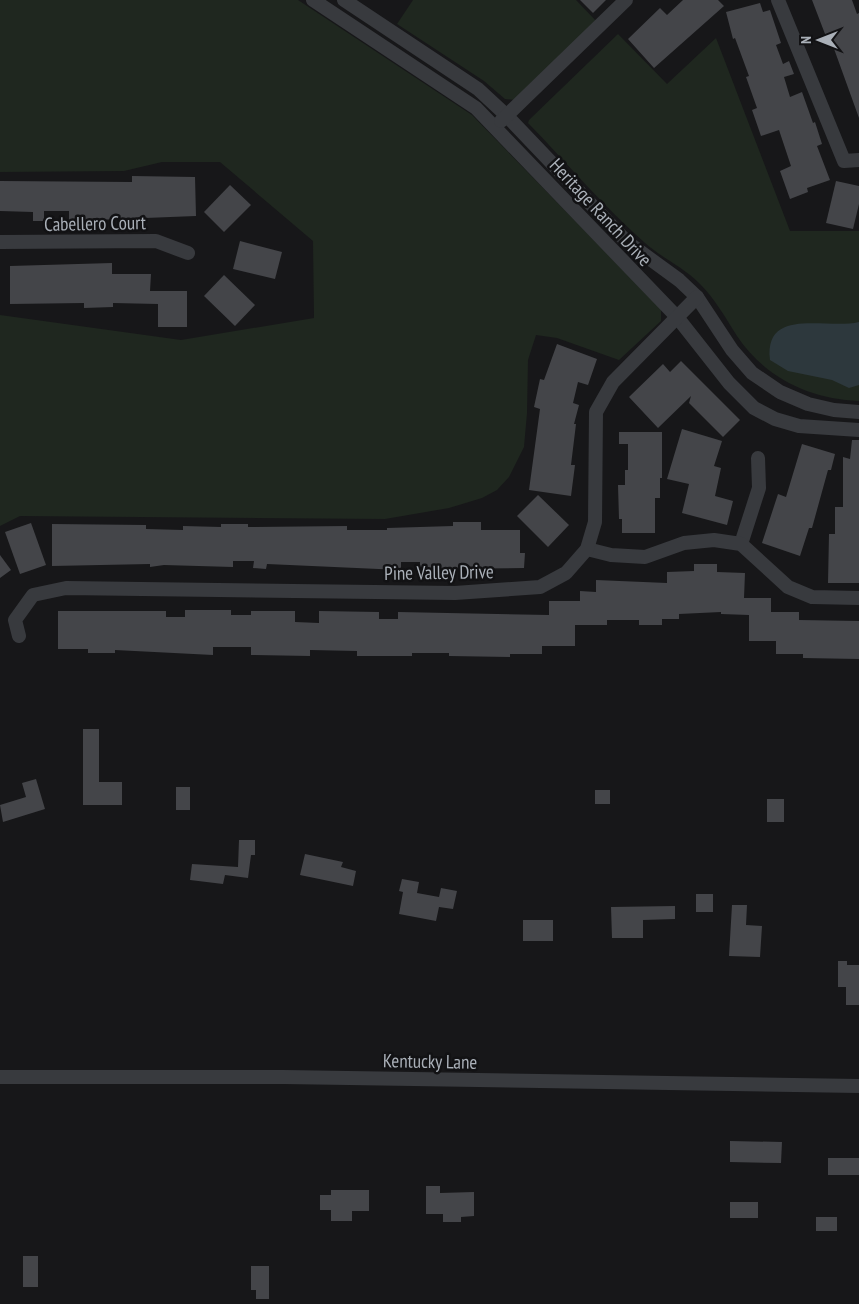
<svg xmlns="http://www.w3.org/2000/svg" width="859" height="1304" font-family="'PT Sans Narrow',sans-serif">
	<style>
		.green { fill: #1f271f }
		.water { fill: #2d383d }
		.building { fill: #444549 }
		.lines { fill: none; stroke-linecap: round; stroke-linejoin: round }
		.minor { stroke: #383a3e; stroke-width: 14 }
		.labels { text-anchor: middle; stroke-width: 5; stroke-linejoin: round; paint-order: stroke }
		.street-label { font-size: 19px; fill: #aab0b8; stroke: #121214 }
	</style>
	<rect width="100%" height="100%" fill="#171719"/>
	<g class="green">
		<path d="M0,0H298L472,115L661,309V321L619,360L557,338L536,335L528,360L527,413L524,447L509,477L497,490L482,498L449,508L385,519L20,516L0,526V315L181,340L314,318V316L313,241L220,162H162L124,171L0,172Z"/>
		<path d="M413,0H576L598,23L516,100L505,99L484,81L397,24Z"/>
		<path d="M618,34L667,84L716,38L790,231H859V401C810,399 765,378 737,336C725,317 715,299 699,283C683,267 662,258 645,243C603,206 567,163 528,123L529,120Z"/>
	</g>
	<path class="water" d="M859,322V385L849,388L832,380L788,371L770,360C764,306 827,330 859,322Z"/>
	<g class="building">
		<path d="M580,0H606L593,13Z"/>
		<path d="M683,0H718L724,6L654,68L628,39L660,8L667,15Z"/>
		<path d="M812,0H852L857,14L859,13V118L833,46L830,47Z"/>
		<path d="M760,3L763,12L770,10L781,43L776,45L783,64L789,61L794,74L784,77L790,97L802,92L813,123L815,122L822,144L817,146L830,180L807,188L808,192L790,199L780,171L791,166L779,130L761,136L752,110L757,108L746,77L749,76L735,38L733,39L726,12Z"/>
		<path d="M132,176L195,177L196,216L69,221V211H44V221H33V212L0,211V181L132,182Z"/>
		<path d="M836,181L859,186V204L853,229L826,223Z"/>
		<path d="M230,185L251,205L224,232L204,212Z"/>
		<path d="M240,241L282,252L275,279L233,269Z"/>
		<path d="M112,263V274H151L150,291H187V327H158V304L113,303V307L84,308V303L10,304V266Z"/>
		<path d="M224,275L255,305L235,326L204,296Z"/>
		<path d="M557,344L597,359L588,385L578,382L573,403L579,405L574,424H576L571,465H575L571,496L529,490L540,409L534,407L540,379L544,380Z"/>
		<path d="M681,361L740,420L723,437L689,403L691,396L658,428L629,397L663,364L670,372Z"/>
		<path d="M682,429L722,441L714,466L721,468L715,496L733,501L727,525L682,513L689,484L667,479Z"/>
		<path d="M619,432H662V478H660V498H655V533H622V519H619L618,485H625V470H628V444H619Z"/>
		<path d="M852,440H859V583H828L829,534H835V507H843V457L850,459Z"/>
		<path d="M802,444L835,454L831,470H828L812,528H809L800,556L762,543L778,494L786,497Z"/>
		<path d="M538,495L569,525L548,547L517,516Z"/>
		<path d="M453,522H481V530H520V553H525L524,568L420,569V562H401V570L267,564L266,569L253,568L254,561H233V567L164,565L150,567V564L52,566V524L146,525V529L183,530V526L221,527V524H248V527L347,526V530H387V528L453,526Z"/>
		<path d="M31,523L46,565L20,574L5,532Z"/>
		<path d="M0,555L11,570L0,578Z"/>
		<path d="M694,564H717V572L745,573L744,598H771V612H799V620L859,621V659L803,658V654H776V641H749V615L721,614V612L679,614V619H662V625H639V620H607V625H575V646H542V654H510V657L449,656V653H412V656H357V651L310,650V656L251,655V647H213V655L115,650V653H88V649H58V611H166V617H185V610H231V615H251V611H295V622L319,623V611L379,612V619H398V612L549,615V601H580V591L596,592V580L667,583V572L694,571Z"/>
		<path d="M83,729H99V782H122V805H83Z"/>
		<path d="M36,779L45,809L3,822L0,805L26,797L22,783Z"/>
		<rect x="176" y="787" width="14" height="23"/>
		<rect x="595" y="790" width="15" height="14"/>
		<rect x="767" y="799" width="17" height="23"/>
		<path d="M239,840H255V855H251L248,878L225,875L223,884L190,880L192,864L238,867Z"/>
		<path d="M305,854L343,862L341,867L356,871L353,886L300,875Z"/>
		<path d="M402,879L419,882L417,893L439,897L441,888L457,891L453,909L439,907L436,921L399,914L403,892L399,891Z"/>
		<rect x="696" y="894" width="17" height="18"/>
		<path d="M732,905H747L746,925L762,926L760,957L729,956Z"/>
		<path d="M675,906V919L643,920V938H612L611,907Z"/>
		<rect x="523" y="920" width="30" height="21"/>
		<path d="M838,961H847V965H859V1005H846V987H838Z"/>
		<path d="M730,1141L782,1142L781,1163L730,1162Z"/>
		<rect x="828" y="1158" width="31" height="17"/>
		<path d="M426,1186H440V1193L474,1192V1216L461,1217V1222H443V1214H426Z"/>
		<path d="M331,1190H369V1211H352V1221H331V1210H320V1195H331Z"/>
		<rect x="730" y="1202" width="28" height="16"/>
		<rect x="816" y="1217" width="21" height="14"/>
		<rect x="23" y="1256" width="15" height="31"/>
		<path d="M251,1266H269V1299H256V1290H251Z"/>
	</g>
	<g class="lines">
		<g class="minor">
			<path d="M313,0L476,108L677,317L729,383L754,408L775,419L799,426L859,430"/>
			<path d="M344,0L478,89L507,116L627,242L679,280L697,297L732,350L752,373L780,392L808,404L834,410L859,412"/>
			<path d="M778,0L844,161L859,160"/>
			<path d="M501,121L626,0"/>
			<path d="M0,242L156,241L188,253"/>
			<path d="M741,544L759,488L758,458"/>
			<path d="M587,549L611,555L645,557L684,543L714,540L741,544L788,587L812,597L859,598"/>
			<path d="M19,636L15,620L33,595L66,588L455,593L540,587L566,573L587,549L595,522L596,412L613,382L697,297"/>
			<path d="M0,1077H284L859,1086"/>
		</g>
	</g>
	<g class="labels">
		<g class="street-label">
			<text transform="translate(601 212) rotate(47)" y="7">Heritage Ranch Drive</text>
			<text transform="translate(95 223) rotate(-1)" y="7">Cabellero Court</text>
			<text transform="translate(439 572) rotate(-1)" y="7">Pine Valley Drive</text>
			<text transform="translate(430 1061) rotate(1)" y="7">Kentucky Lane</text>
		</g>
	</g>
	<g transform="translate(819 40) rotate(270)" stroke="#121214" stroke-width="4" paint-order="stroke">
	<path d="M0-4L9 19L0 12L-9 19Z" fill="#aab0b8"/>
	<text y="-8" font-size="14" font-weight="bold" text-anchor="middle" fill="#aab0b8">N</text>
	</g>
</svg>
